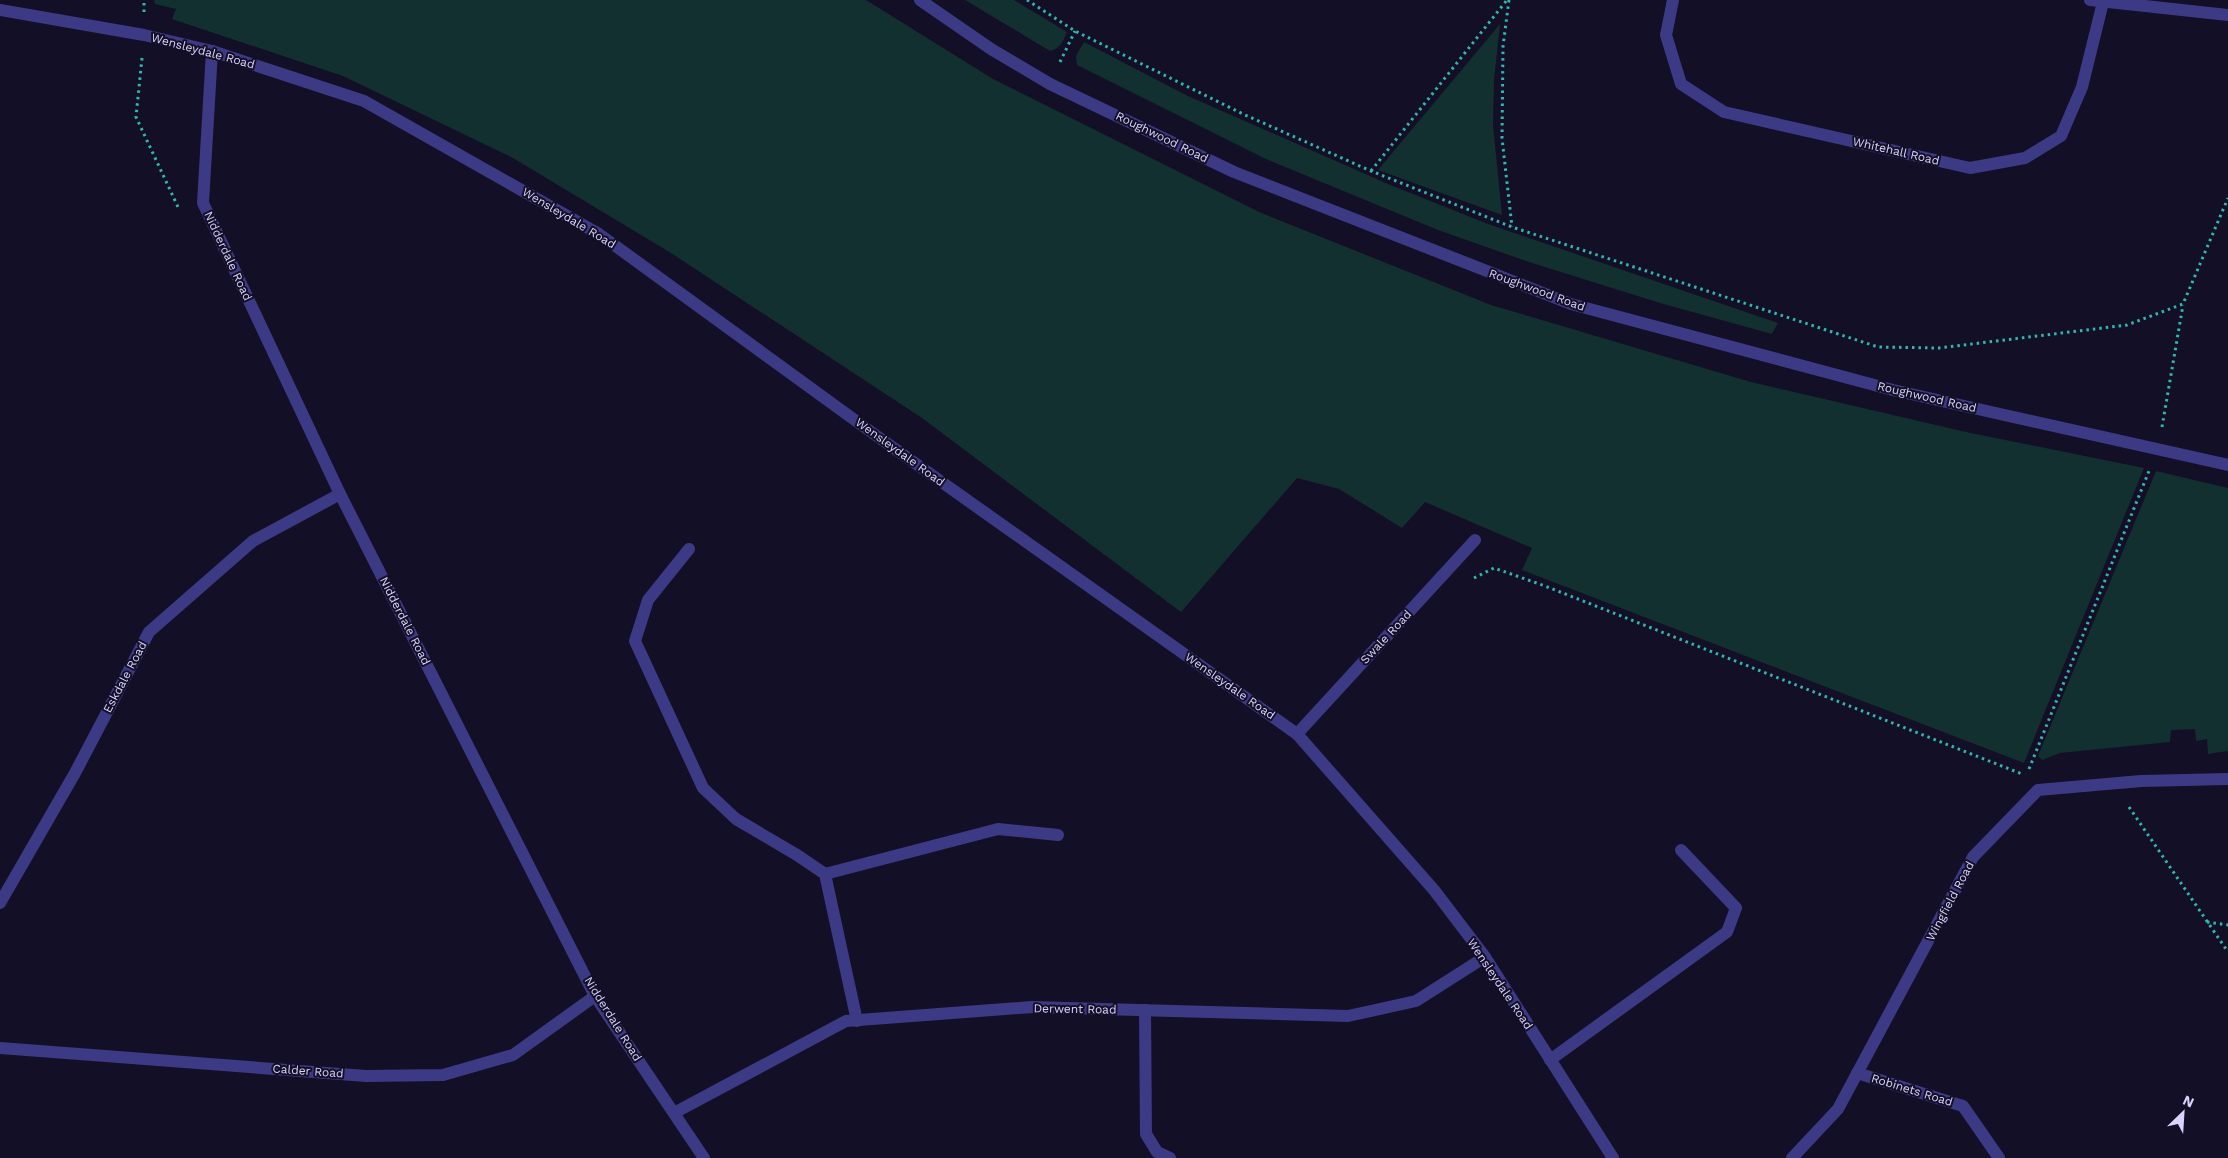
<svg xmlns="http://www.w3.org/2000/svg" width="2228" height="1158" font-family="'Work Sans',sans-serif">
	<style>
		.green { fill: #12302f }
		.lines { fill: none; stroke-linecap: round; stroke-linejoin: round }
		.path { stroke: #2fb8b0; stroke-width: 3; stroke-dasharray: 2.5 4; stroke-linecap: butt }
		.service { stroke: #3d3a85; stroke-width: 12 }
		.minor { stroke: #3d3a85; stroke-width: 12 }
		.tertiary { stroke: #3d3a85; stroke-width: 12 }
		.labels { text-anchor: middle; stroke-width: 4; stroke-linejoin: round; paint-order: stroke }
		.street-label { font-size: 12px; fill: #d9d4ff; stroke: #130f26 }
	</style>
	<rect width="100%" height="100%" fill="#130f26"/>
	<g class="green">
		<path d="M154,0H866L993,79L1259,212L1491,305L1751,382L1966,432L2144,468L2024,763L1522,570L1532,548L1425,502L1402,528L1339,489L1297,478L1181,612L922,418L671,253L513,158L343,76L172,19L176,9L155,4Z"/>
		<path d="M965,0H1014L1067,32C1063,41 1060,49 1050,51Z"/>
		<path d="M1500,24L1494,80L1493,125L1502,215L1378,170Z"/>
		<path d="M1084,42L1188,96L1388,184L1488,224L1778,323L1772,334L1660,303L1529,262L1438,230L1266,159L1077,65L1076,56Z"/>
		<path d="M2156,471L2228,488V751L2208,754L2207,739L2196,741L2195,729L2171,730L2170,742L2060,753L2042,760L2038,756Z"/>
	</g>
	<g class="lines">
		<g class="path">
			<path d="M1027,0L1075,31L1243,114L1371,171L1512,227L1878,347L1939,348L2127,325L2183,304L2228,198"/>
			<path d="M1509,0L1503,46L1502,138L1512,227"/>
			<path d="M144,12V0"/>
			<path d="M142,58L136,117L178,207"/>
			<path d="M1060,62L1075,31"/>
			<path d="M1371,171L1507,0"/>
			<path d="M2162,427L2183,305"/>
			<path d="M1474,578L1494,568L1545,586L2022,774"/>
			<path d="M2029,769L2149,471"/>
			<path d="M2129,807L2228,952"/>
			<path d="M2207,922L2228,925"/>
		</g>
		<g class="service">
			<path d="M689,549L648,600L635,641L703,788L736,819L797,855L825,874L857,1021"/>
			<path d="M825,874L998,829L1058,835"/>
			<path d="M1145,1010L1146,1134L1157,1152L1170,1158"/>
			<path d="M1550,1060L1727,932L1736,908L1681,850"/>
		</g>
		<g class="minor">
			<path d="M1673,0L1666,35L1681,84L1724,112L1970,168L2025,158L2061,136L2082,87L2103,2"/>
			<path d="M2090,0L2228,15"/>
			<path d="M0,10L144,35L212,51L364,101L599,234L874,434L1297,734L1434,890L1485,957L1613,1158"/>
			<path d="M212,51L203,203L340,494L595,996L704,1158"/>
			<path d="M1297,734L1475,540"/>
			<path d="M0,903L75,773L149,632L253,541L340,494"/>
			<path d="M0,1048L366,1076L443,1075L513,1055L595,996"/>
			<path d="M1857,1073L1963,1106L1999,1158"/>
			<path d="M674,1113L846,1021L1032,1007L1348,1016L1416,1001L1485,957"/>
			<path d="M1792,1158L1838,1109L1973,857L2038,790L2141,781L2228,779"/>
		</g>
		<path class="tertiary" d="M920,0L991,49L1050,84L1234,172L1571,304L1893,390L2228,465"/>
	</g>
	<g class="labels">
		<g class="street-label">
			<text transform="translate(203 51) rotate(15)" y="4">Wensleydale Road</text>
			<text transform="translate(1162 137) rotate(26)" y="4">Roughwood Road</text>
			<text transform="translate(1896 151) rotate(13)" y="4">Whitehall Road</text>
			<text transform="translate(569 218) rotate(31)" y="4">Wensleydale Road</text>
			<text transform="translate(228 256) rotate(65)" y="4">Nidderdale Road</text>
			<text transform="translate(1537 290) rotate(20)" y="4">Roughwood Road</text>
			<text transform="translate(1927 397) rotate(13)" y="4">Roughwood Road</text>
			<text transform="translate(900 452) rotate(36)" y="4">Wensleydale Road</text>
			<text transform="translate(405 621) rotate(63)" y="4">Nidderdale Road</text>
			<text transform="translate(1386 637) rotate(-47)" y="4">Swale Road</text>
			<text transform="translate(125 677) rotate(-62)" y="4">Eskdale Road</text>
			<text transform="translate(1230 686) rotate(35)" y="4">Wensleydale Road</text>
			<text transform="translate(1950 901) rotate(-62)" y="4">Wingfield Road</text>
			<text transform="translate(1500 984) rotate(56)" y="4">Wensleydale Road</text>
			<text transform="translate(1075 1009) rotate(1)" y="4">Derwent Road</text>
			<text transform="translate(613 1019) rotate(58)" y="4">Nidderdale Road</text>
			<text transform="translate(308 1071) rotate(4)" y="4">Calder Road</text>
			<text transform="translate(1912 1090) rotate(17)" y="4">Robinets Road</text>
		</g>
	</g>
	<g transform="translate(2183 1113) rotate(25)" stroke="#130f26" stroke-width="4" paint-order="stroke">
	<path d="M0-4L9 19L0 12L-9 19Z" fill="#d9d4ff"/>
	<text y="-8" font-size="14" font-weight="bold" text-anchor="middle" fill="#d9d4ff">N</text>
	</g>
</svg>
